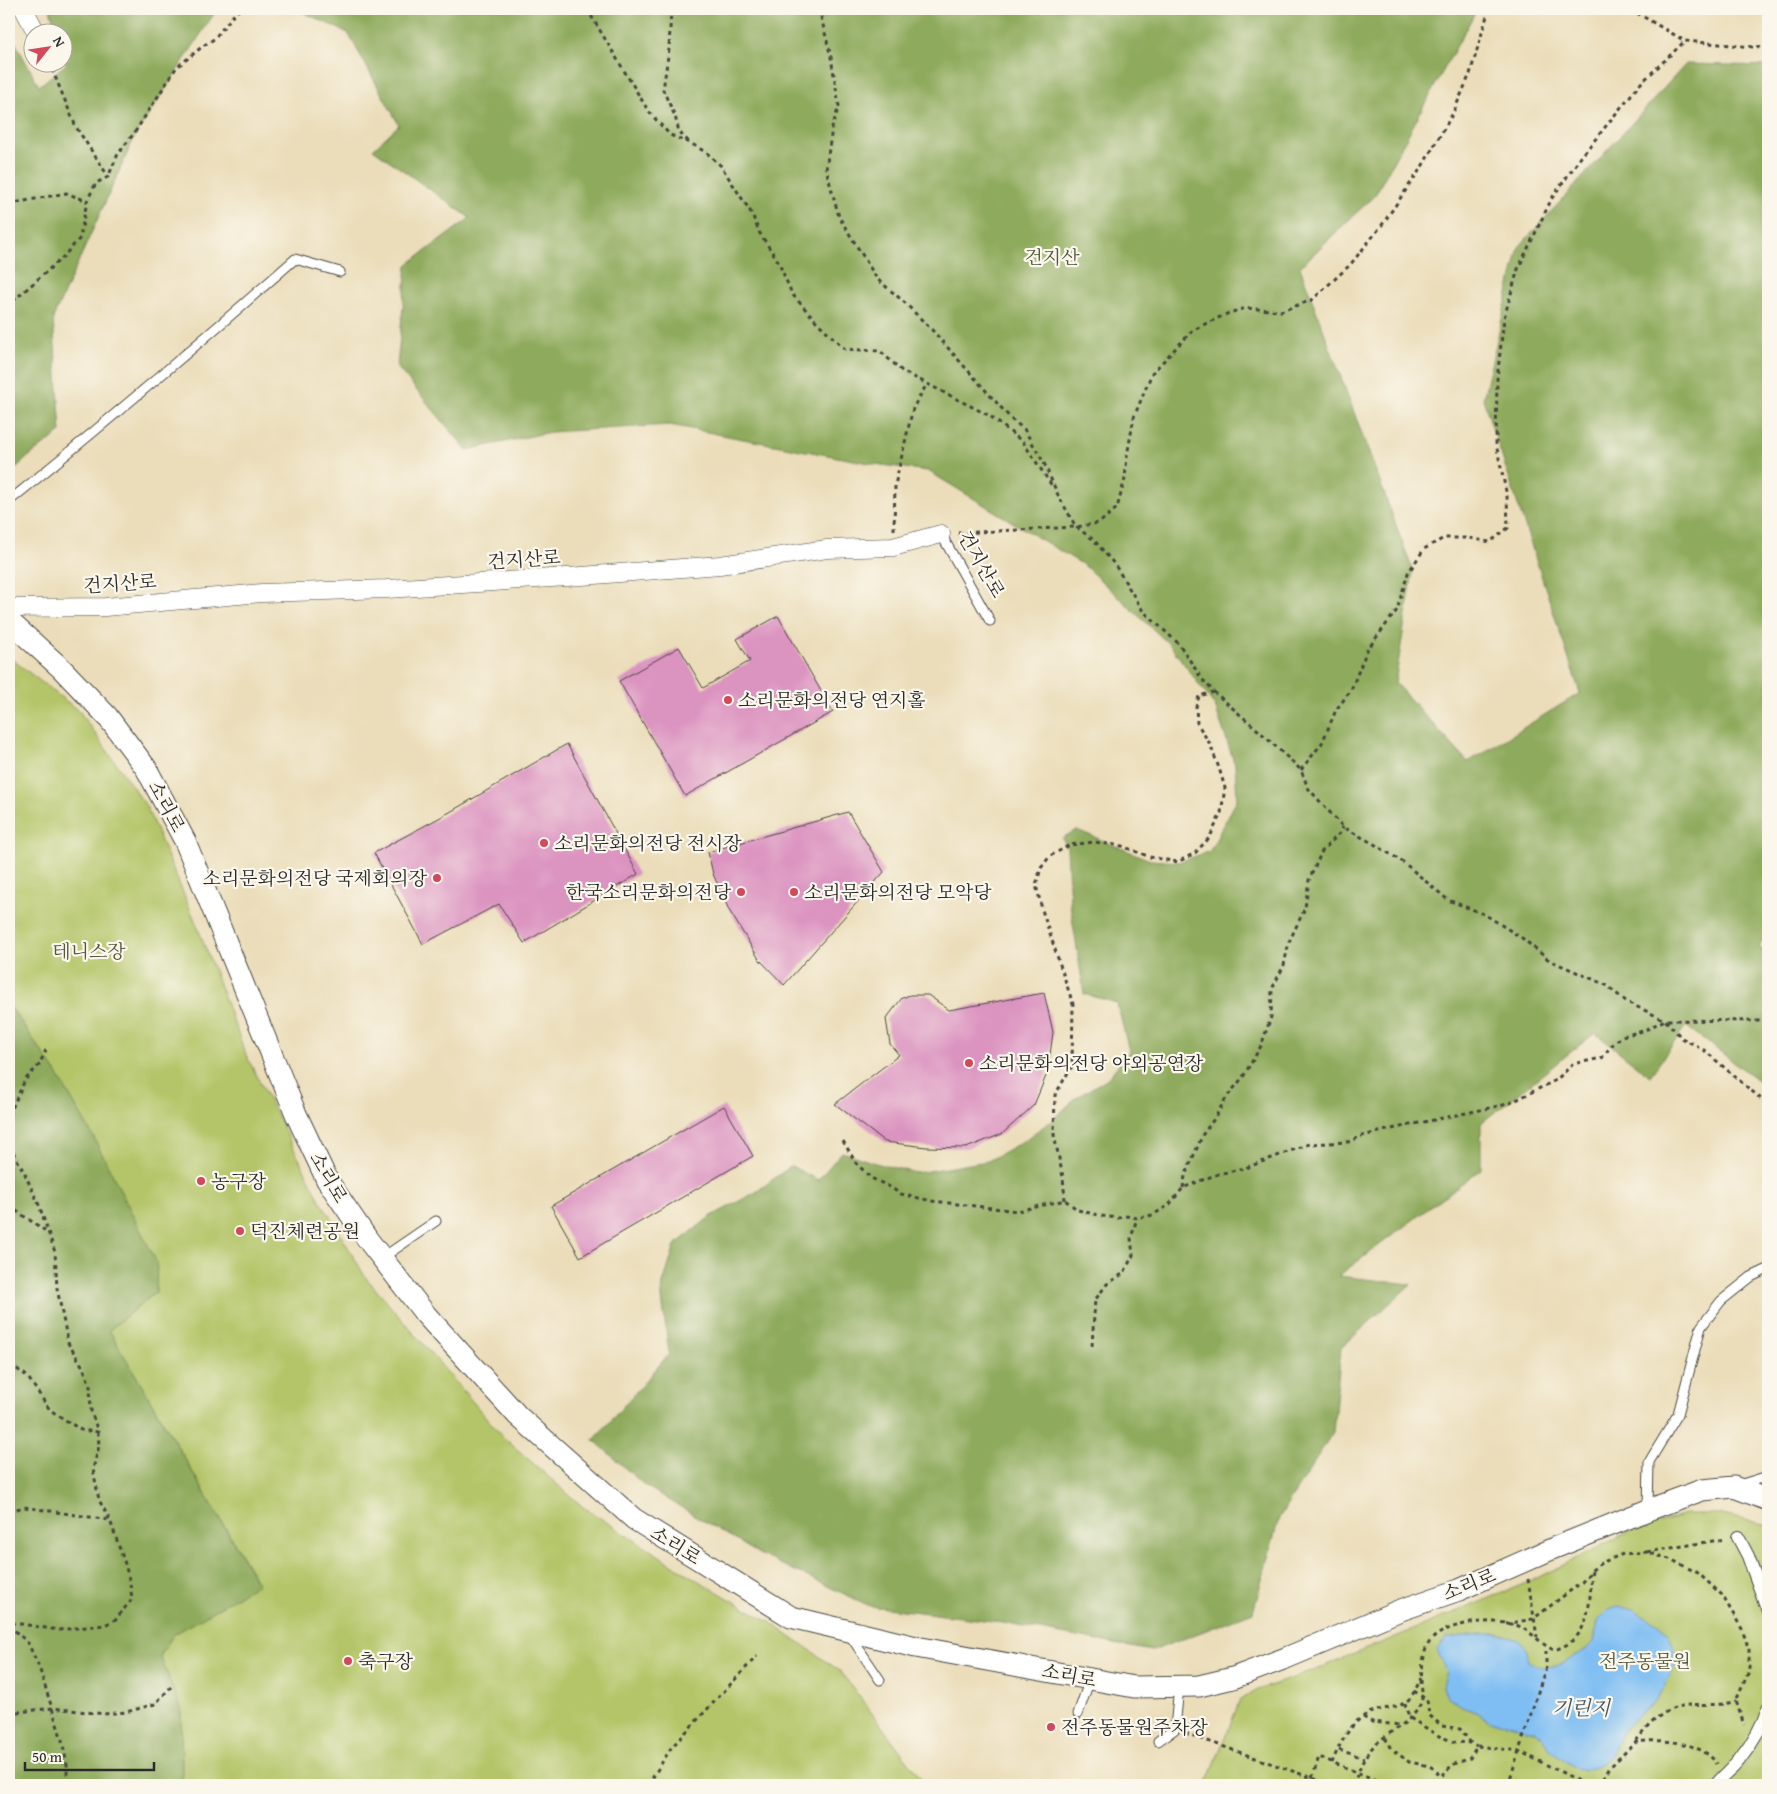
<svg xmlns="http://www.w3.org/2000/svg" width="1777" height="1794" viewBox="0 0 1777 1794" font-family="'Gentium Book Plus','Noto Serif KR',serif">
	<style>
		.green { fill: #b3c568; stroke: #6f784a }
		.forest { fill: #8eaa5c; stroke: #5c6a44 }
		.water { fill: #7fbef3; stroke: #55748f }
		.building { fill: #db93c0 }
		.lines { fill: none; stroke-linecap: round; stroke-linejoin: round }
		.service-casing { stroke: #484640; stroke-width: 11 }
		.pedestrian-casing { stroke: #484640; stroke-width: 14 }
		.minor-casing { stroke: #484640; stroke-width: 19 }
		.tertiary-casing { stroke: #484640; stroke-width: 23 }
		.path { stroke: #484640; stroke-width: 3; stroke-dasharray: 4 4; stroke-linecap: butt }
		.service { stroke: #fff; stroke-width: 9 }
		.pedestrian { stroke: #fff; stroke-width: 12 }
		.minor { stroke: #fff; stroke-width: 18 }
		.tertiary { stroke: #fff; stroke-width: 21 }
		.poi-dot { fill: #d1495b; stroke: #fbf7ec; stroke-width: 2 }
		.labels { text-anchor: middle; stroke-width: 4.5; stroke-linejoin: round; paint-order: stroke }
		.park-label { font-size: 19px; fill: #54593d; stroke: #fbf7ec }
		.street-label { font-size: 19px; fill: #2b2b2b; stroke: #fbf7ec }
		.poi-label { font-size: 19px; fill: #2b2b2b; stroke: #fbf7ec; text-anchor: start }
		.water-label { font-size: 20px; font-style: italic; fill: #445767; stroke: #fbf7ec }
	</style>
	<rect width="100%" height="100%" fill="#fbf7ec"/>
	<filter id="ink" filterUnits="userSpaceOnUse"><feTurbulence type="fractalNoise" baseFrequency=".02" numOctaves="2"/><feDisplacementMap in="SourceGraphic" scale="10" xChannelSelector="R" yChannelSelector="G"/><feConvolveMatrix kernelMatrix="1 2 1 2 8 2 1 2 1" color-interpolation-filters="sRGB"/></filter>
	<filter id="wash" filterUnits="userSpaceOnUse"><feTurbulence type="fractalNoise" baseFrequency=".0096" numOctaves="4" result="noise"/><feDisplacementMap in="SourceGraphic" scale="20" xChannelSelector="R" yChannelSelector="G"/><feGaussianBlur stdDeviation="1.12" result="paint"/><feColorMatrix in="noise" values="0 0 0 0 0 0 0 0 0 0 0 0 0 0 0 0 0 1.4 0 .05"/><feComposite in="paint" operator="in"/></filter>
	<g filter="url(#wash)">
		<rect width="100%" height="100%" fill="#ebddb9"/>
		<g class="green">
			<path d="M9 657 80 712 146 806 196 923 246 1055 319 1198 366 1278 503 1437 583 1507 697 1580 770 1622 840 1671 926 1785H182L181 1708 160 1657 173 1635 258 1583 109 1330 156 1292 56 1072 9 1005Z"/>
			<path d="M1686 1514H1718L1768 1525V1785H1200L1208 1780 1240 1700 1258 1690 1313 1671 1531 1581 1638 1527Z"/>
		</g>
		<g class="forest">
			<path d="M50 9H217L135 136 53 318 61 432 28 457 9 474V31L39 86 66 64 63 51 62 32H57Z"/>
			<path d="M296 9H1477L1375 195 1300 267 1413 571 1395 683 1468 762 1580 693 1483 399 1519 247 1686 64 1768 66V927L1759 948 1768 952V1088L1686 1026 1650 1076 1595 1033 1481 1123V1169L1338 1276 1411 1284 1341 1348 1333 1432 1279 1518 1253 1612 1152 1651 992 1621 870 1606 759 1554 644 1485 594 1440 669 1354 661 1290 675 1245 710 1217 756 1192 791 1166 818 1180 842 1152 875 1163 916 1173 988 1161 1020 1143 1050 1122 1077 1097 1108 1078 1129 1051 1117 1003 1084 994 1070 904 1067 847 1062 838 1077 830 1150 860 1179 862 1210 851 1237 799 1235 765 1215 706 1170 645 1085 566 928 471 874 464 670 425 550 432 467 450 397 367 407 265 470 218 373 149 399 125 348 33Z"/>
			<path d="M9 1005 56 1072 93 1136 157 1263 156 1292 109 1330 258 1584 173 1635 160 1656 181 1708 182 1785H9Z"/>
		</g>
		<path class="water" d="M1617 1607 1633 1609 1658 1624 1668 1633 1675 1651V1666L1664 1689 1655 1701 1633 1720 1621 1733 1611 1757 1596 1766 1584 1771 1574 1768 1549 1748 1544 1738 1536 1731H1528L1514 1724 1490 1721 1478 1713 1465 1708 1447 1696 1442 1685 1446 1672 1437 1649 1447 1638C1469 1636 1514 1625 1526 1649 1528 1652 1528 1657 1529 1661L1540 1667 1562 1664 1587 1649 1594 1642 1598 1620 1607 1611Z"/>
		<g id="blocks">
			<g class="building">
				<path d="M778 616 833 712 685 796 619 681 679 647 703 688 750 661 737 639Z"/>
				<path d="M567 744 638 874 524 943 499 904 423 944 374 853 450 812Z"/>
				<path d="M848 812 884 872 784 985 759 959 729 910 713 874 708 852Z"/>
				<path d="M1044 993 1053 1032 1048 1071 1034 1105 1002 1134 966 1148 926 1147 885 1142 835 1104 899 1055 890 1044 886 1019 902 998 910 995H928L949 1010Z"/>
				<path d="M724 1106 753 1156 580 1257 551 1206Z"/>
			</g>
		</g>
	</g>
	<g filter="url(#ink)">
		<use href="#blocks" fill-opacity="0" stroke="#484640" stroke-width="1"/>
		<g class="lines">
			<g class="service-casing">
				<g id="service">
					<path d="M9 501C106 423 201 342 295 259L340 272"/>
					<path d="M941 534 990 621"/>
					<path d="M382 1258 436 1221"/>
					<path d="M1739 1485 1768 1476"/>
					<path d="M1648 1509 1649 1462 1678 1414 1701 1327 1721 1301 1751 1277 1768 1269"/>
					<path d="M849 1634 880 1680"/>
					<path d="M1078 1714 1090 1679"/>
					<path d="M1158 1741 1175 1729 1179 1686"/>
				</g>
			</g>
			<g class="pedestrian-casing">
				<g id="pedestrian">
					<path d="M1738 1537 1748 1556 1768 1611"/>
					<path d="M1716 1785C1723 1775 1733 1769 1740 1759 1751 1745 1763 1725 1768 1708"/>
				</g>
			</g>
			<g class="minor-casing">
				<g id="minor">
					<path d="M24 9 36 32"/>
					<path d="M9 608 105 607 262 593 387 589 582 576 720 565 827 549 893 547 941 534"/>
				</g>
			</g>
			<g class="tertiary-casing">
				<path id="tertiary" d="M9 621 62 669 107 716 146 768 185 841 296 1114 327 1180 368 1240 426 1315 518 1416 634 1519 791 1617 916 1647 1134 1687 1199 1686 1233 1678 1286 1658 1398 1611 1459 1590 1554 1548 1648 1510 1702 1490 1734 1487 1768 1500"/>
			</g>
			<g class="path">
				<path d="M587 9 649 112 670 135 692 144 707 153 721 166 752 214 759 232 778 261 792 294 817 322 845 349 880 351 902 371 990 416 1023 442 1052 486"/>
				<path d="M671 9 669 49 663 90 675 116 679 132 689 142"/>
				<path d="M819 9 831 57 839 106 832 128 826 169 839 217 877 279 903 301 932 330 1012 420 1024 429 1044 463 1058 495 1076 527 1094 540 1115 565 1143 611 1179 644 1202 679 1214 692 1258 730 1301 770 1308 788 1343 827 1374 844 1403 862 1448 900 1484 914 1522 938 1549 960 1606 985 1627 1002 1665 1020 1682 1038 1704 1050 1768 1105"/>
				<path d="M1630 9 1685 41 1754 47 1768 46"/>
				<path d="M49 62 76 127 108 176"/>
				<path d="M9 204 66 193 87 201"/>
				<path d="M9 308 12 302 63 257 80 238 87 201 96 183 108 177 118 154 135 132 176 68 203 46 214 39 236 12 241 9"/>
				<path d="M894 530 895 485 913 408 927 384"/>
				<path d="M958 533 1076 527 1099 523 1117 508 1125 479 1127 456 1134 417 1152 373 1192 331 1203 325 1229 313 1246 308 1281 311 1312 300 1350 265 1382 225 1423 165 1453 113 1470 74 1489 9"/>
				<path d="M1301 770 1322 743 1336 710 1351 690 1367 650 1397 610 1408 573 1424 549 1444 538H1469L1490 542 1508 528 1507 496 1496 444 1497 379 1504 318 1518 269 1552 198 1581 157 1639 85 1685 41"/>
				<path d="M9 1115 25 1080 39 1065 46 1050"/>
				<path d="M843 1141 856 1163 871 1178 888 1186 901 1194 932 1201 1018 1211 1065 1200 1078 1210 1102 1216 1118 1218 1128 1216 1137 1218 1153 1215 1169 1205 1183 1188 1215 1175 1248 1167 1309 1144 1348 1142 1362 1136 1396 1128 1508 1104 1556 1080 1573 1064 1602 1058 1611 1046 1622 1036 1643 1031 1665 1020 1758 1021 1768 1023"/>
				<path d="M9 1145 25 1174 39 1205 55 1252 57 1288 68 1343 83 1367 90 1385 91 1411 98 1432 99 1446 93 1469 99 1500 110 1520 125 1564 130 1583 132 1599 116 1619 105 1625 58 1630 9 1622"/>
				<path d="M1183 1188 1185 1176 1203 1134 1216 1116 1226 1098 1243 1077 1261 1046 1271 1017 1272 989 1284 965 1289 942 1305 908 1309 880 1322 851 1340 833 1343 827"/>
				<path d="M1065 1200 1063 1177 1054 1135 1055 1095 1072 1066 1073 1004 1043 913 1036 885 1041 868 1050 856 1070 845 1094 842 1122 846 1150 857 1178 862 1195 853 1210 837 1221 813 1225 788 1219 768 1210 744 1197 723 1196 707 1199 696 1214 692"/>
				<path d="M9 1206 47 1232"/>
				<path d="M1092 1346 1095 1300 1107 1284 1124 1273 1133 1255 1131 1238 1137 1218"/>
				<path d="M9 1367 17 1369 27 1376 50 1410 81 1430 98 1432"/>
				<path d="M9 1511 24 1507 109 1520"/>
				<path d="M1647 1552 1725 1539"/>
				<path d="M1528 1579 1537 1637"/>
				<path d="M1506 1624 1533 1619 1582 1582 1592 1570 1601 1563 1623 1554 1647 1552 1672 1560 1698 1573 1722 1595 1742 1629 1749 1650V1671L1736 1701 1744 1725"/>
				<path d="M9 1625 28 1643 39 1667 62 1740 67 1765V1785"/>
				<path d="M1414 1691 1427 1700 1429 1715 1442 1726 1460 1729 1471 1743 1477 1746"/>
				<path d="M1405 1703 1407 1711 1410 1718 1439 1736 1454 1742 1470 1743"/>
				<path d="M9 1713 53 1708 104 1714 126 1712 155 1704 171 1687"/>
				<path d="M1363 1717 1372 1722 1400 1725"/>
				<path d="M1185 1733 1332 1785"/>
				<path d="M1385 1738 1393 1750 1409 1762 1430 1766 1442 1776 1452 1765 1470 1758 1477 1746 1519 1751 1573 1778 1583 1785"/>
				<path d="M1636 1741C1650 1723 1664 1707 1689 1705 1708 1703 1716 1707 1736 1701"/>
				<path d="M1339 1750 1364 1758"/>
				<path d="M1332 1763C1338 1747 1350 1724 1364 1716 1377 1707 1394 1710 1404 1703 1413 1698 1417 1686 1421 1678"/>
				<path d="M1312 1778 1319 1757 1388 1785"/>
				<path d="M648 1785 671 1748 757 1656"/>
				<path d="M1353 1785C1359 1772 1362 1758 1372 1748 1386 1732 1410 1725 1420 1705 1424 1698 1421 1687 1421 1679 1422 1670 1423 1660 1425 1652 1432 1621 1492 1618 1516 1625 1531 1630 1541 1645 1554 1650 1592 1639 1589 1603 1592 1570"/>
				<path d="M1508 1785 1546 1667V1647"/>
				<path d="M1598 1785 1603 1780 1610 1767 1636 1742C1660 1738 1703 1742 1717 1764"/>
			</g>
			<use href="#service" class="service"/>
			<use href="#pedestrian" class="pedestrian"/>
			<use href="#minor" class="minor"/>
			<use href="#tertiary" class="tertiary"/>
		</g>
	</g>
	<g class="poi-dot">
		<circle cx="728" cy="700" r="5"/>
		<circle cx="544" cy="843" r="5"/>
		<circle cx="437" cy="878" r="5"/>
		<circle cx="741" cy="892" r="5"/>
		<circle cx="794" cy="892" r="5"/>
		<circle cx="969" cy="1063" r="5"/>
		<circle cx="201" cy="1181" r="5"/>
		<circle cx="240" cy="1231" r="5"/>
		<circle cx="348" cy="1661" r="5"/>
		<circle cx="1051" cy="1727" r="5"/>
	</g>
	<g class="labels">
		<g class="park-label">
			<text x="1052" y="264">건지산</text>
			<text x="89" y="958">테니스장</text>
			<text x="1645" y="1668">전주동물원</text>
		</g>
		<g class="street-label">
			<text transform="translate(524 559) rotate(-4)" y="7">건지산로</text>
			<text transform="translate(982 564) rotate(60)" y="7">건지산로</text>
			<text transform="translate(120 583) rotate(-4)" y="7">건지산로</text>
			<text transform="translate(167 806) rotate(62)" y="7">소리로</text>
			<text transform="translate(329 1177) rotate(60)" y="7">소리로</text>
			<text transform="translate(676 1545) rotate(32)" y="7">소리로</text>
			<text transform="translate(1469 1584) rotate(-22)" y="7">소리로</text>
			<text transform="translate(1069 1675) rotate(11)" y="7">소리로</text>
		</g>
		<g class="poi-label">
			<text x="738" y="707">소리문화의전당 연지홀</text>
			<text x="554" y="850">소리문화의전당 전시장</text>
			<text x="427" y="885" text-anchor="end">소리문화의전당 국제회의장</text>
			<text x="731" y="899" text-anchor="end">한국소리문화의전당</text>
			<text x="804" y="899">소리문화의전당 모악당</text>
			<text x="979" y="1070">소리문화의전당 야외공연장</text>
			<text x="211" y="1188">농구장</text>
			<text x="250" y="1238">덕진체련공원</text>
			<text x="358" y="1668">축구장</text>
			<text x="1061" y="1734">전주동물원주차장</text>
		</g>
		<g class="water-label">
			<text x="1581" y="1715">기린지</text>
		</g>
	</g>
	<rect width="1777" height="1794" fill="none" stroke="#fbf7ec" stroke-width="30"/>
	<g transform="translate(48 48) rotate(60)"><circle r="24" fill="#fbf7ec" stroke="#a8a59f"/>
	<path d="M0-4L9 19L0 12L-9 19Z" fill="#d1495b"/>
	<text y="-8" font-size="14" font-weight="bold" text-anchor="middle" fill="#2b2b2b">N</text>
	</g>
	<path d="M25 1762v8h129v-8" fill="none" stroke="#2b2b2b" stroke-width="2.5"/>
	<text x="32" y="1762" font-size="15" fill="#2b2b2b" stroke="#fbf7ec" stroke-width="4" paint-order="stroke">50 m</text>
</svg>
